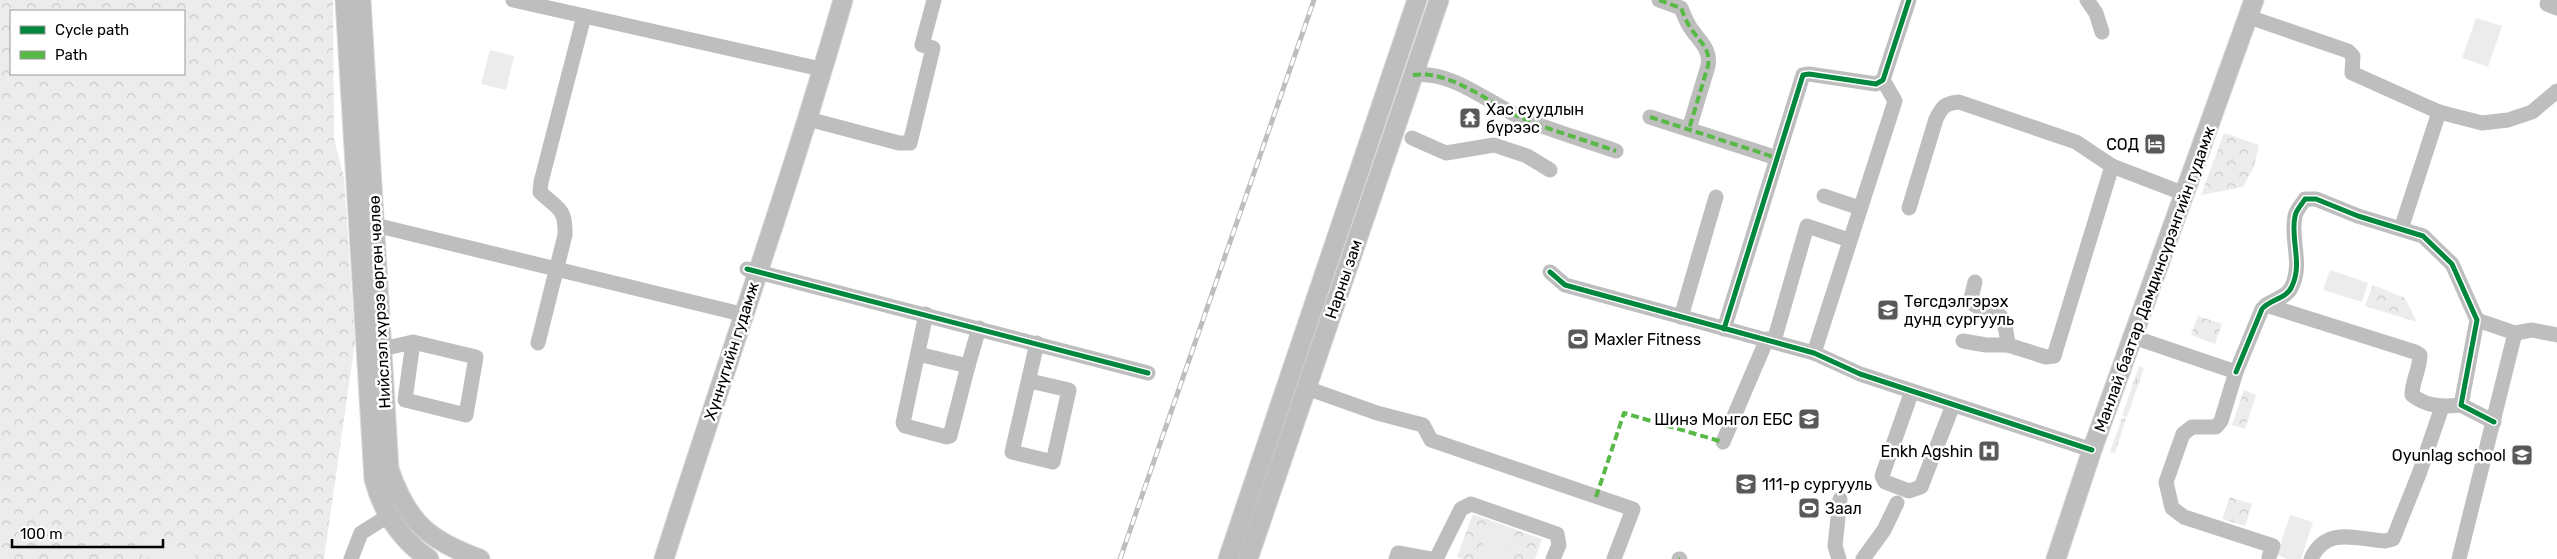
<svg xmlns="http://www.w3.org/2000/svg" width="2557" height="559" viewBox="0 0 2557 559" font-family="Rubik,sans-serif">
	<style>
		.grass { fill: url(#grass-tufts) }
		.park { fill: url(#park-crowns); fill-rule: evenodd }
		.pitch { fill: #ececec }
		.lines { fill: none; stroke-linecap: round; stroke-linejoin: round }
		.major-casing { stroke: #dbdbdb; stroke-width: 21 }
		.minor { stroke: #bebebe; stroke-width: 15 }
		.major { stroke: #bebebe; stroke-width: 19 }
		.rail-casing { stroke: #bebebe; stroke-width: 5 }
		.rail { stroke: #fff; stroke-width: 3; stroke-dasharray: 9; stroke-linecap: butt }
		.quiet { stroke: #58b947; stroke-width: 4; stroke-dasharray: 8 4; stroke-linecap: butt }
		.cycleway-casing { stroke: #fff; stroke-width: 8 }
		.cycleway { stroke: #00873e; stroke-width: 5 }
		.labels { text-anchor: middle; stroke-width: 5; stroke-linejoin: round; paint-order: stroke }
		.poi-label { font-size: 16px; fill: #000; stroke: #fff; text-anchor: start }
		.street-label { font-size: 16px; fill: #000; stroke: #fff }
	</style>
	<defs>
		<pattern id="grass-tufts" width="24" height="20" patternUnits="userSpaceOnUse" patternTransform="scale(1.25)"><rect width="24" height="20" fill="#ececec"/><path d="M3 7l-1-3M5 7V3M7 7l1-3M15 17l-1-3M17 17v-4M19 17l1-3" fill="none" stroke="#c9c9c9"/></pattern>
		<pattern id="park-crowns" width="20" height="18" patternUnits="userSpaceOnUse" patternTransform="scale(1.25)"><rect width="20" height="18" fill="#ececec"/><path d="M2 6a3 3 0 1 1 6 0M12 15a3 3 0 1 1 6 0" fill="none" stroke="#c9c9c9"/></pattern>
	</defs>
	<rect width="100%" height="100%" fill="#fff"/>
	<g class="grass">
		<path d="M2139 366 2144 368 2127 417 2122 416Z"/>
		<path d="M2122 418 2126 419 2115 453 2110 452Z"/>
	</g>
	<g class="park">
		<path d="M0 0H333L334 139 344 177 355 342 324 559H0ZM11 11H184V74H11Z"/>
		<path d="M2224 133 2259 145 2254 167 2243 187 2201 195Z"/>
		<path d="M2373 285 2405 298 2417 322 2365 306Z"/>
		<path d="M2198 316 2222 324 2215 344 2191 335Z"/>
		<path d="M2244 390 2256 395 2245 429 2232 425Z"/>
		<path d="M2230 497 2252 504 2245 526 2222 519Z"/>
		<path d="M1473 514 1542 539 1535 559H1463L1457 557Z"/>
	</g>
	<g class="pitch">
		<path d="M2476 18 2502 26 2488 67 2462 58Z"/>
		<path d="M490 50 514 56 506 90 481 84Z"/>
		<path d="M2330 270 2368 283 2362 302 2323 290Z"/>
		<path d="M2290 515 2313 522 2301 559H2288L2277 555Z"/>
		<path d="M1490 522 1516 531 1506 559H1477Z"/>
		<path d="M148 532 196 555 194 559H149L137 553Z"/>
	</g>
	<g class="lines">
		<g class="major-casing">
			<g id="major">
				<path d="M345 0 374 479C383 513 400 539 429 559"/>
				<path d="M361 0 389 469C407 522 428 540 480 559"/>
				<path d="M664 559C723 373 789 188 843 0"/>
				<path d="M1228 559 1417 0"/>
				<path d="M1248 559 1439 0"/>
				<path d="M2056 559 2092 450 2254 0"/>
			</g>
		</g>
		<g class="minor">
			<path d="M513 0 812 67"/>
			<path d="M1659 0 1681 8C1684 15 1687 24 1692 30 1700 42 1711 49 1708 66L1689 129"/>
			<path d="M2087 0 2096 13 2102 32"/>
			<path d="M2548 0 2547 4 2557 8"/>
			<path d="M2249 17 2348 51 2353 56 2352 73 2439 112 2482 123 2508 120 2532 112 2557 91"/>
			<path d="M1413 75C1452 70 1488 103 1522 118 1552 131 1585 140 1616 151"/>
			<path d="M1650 117 1777 158"/>
			<path d="M808 119 899 143H910L933 48 922 45 934 0"/>
			<path d="M1412 138 1446 153 1494 145 1527 156 1550 170"/>
			<path d="M1824 196 1860 208"/>
			<path d="M1909 208 1936 119C1942 107 1945 103 1959 102L2076 142 2112 166 2185 194"/>
			<path d="M375 225 733 312"/>
			<path d="M2401 229 2439 112"/>
			<path d="M747 269 1148 373"/>
			<path d="M1550 272 1565 285 1814 353 1860 374 2092 450"/>
			<path d="M1975 282 1970 302C1998 321 2003 301 2008 345"/>
			<path d="M2266 305 2415 352 2420 355C2420 369 2412 381 2412 395 2427 407 2443 407 2461 405"/>
			<path d="M1681 317 1716 197"/>
			<path d="M2477 320 2515 333"/>
			<path d="M1724 329 1803 75 1809 74 1876 84 1883 80 1909 0"/>
			<path d="M2133 337 2236 372 2221 421 2216 427H2192L2183 434 2166 482 2172 508 2184 517 2273 546 2269 557"/>
			<path d="M1774 341 1807 226 1849 240"/>
			<path d="M1963 341 1986 345H2008L2046 357 2054 356 2112 166"/>
			<path d="M538 343 565 235C566 207 557 209 540 192L541 182 584 16"/>
			<path d="M382 349 413 342 476 357 466 415 405 400 413 342"/>
			<path d="M1814 353 1895 101 1883 80"/>
			<path d="M918 354 968 366 950 436 947 437 905 426 903 423 926 314"/>
			<path d="M968 366 979 328"/>
			<path d="M2236 372 2262 309C2270 299 2287 299 2292 286 2303 263 2290 240 2295 216 2296 210 2302 204 2305 199H2316L2358 216 2423 236 2452 264 2477 320 2461 405 2494 422"/>
			<path d="M1030 381 1069 390 1053 462 1012 452 1037 343"/>
			<path d="M1315 391 1377 413 1423 425 1431 440 1633 509 1614 559"/>
			<path d="M1912 391 1882 476 1885 482 1909 491 1921 487 1953 405"/>
			<path d="M1723 442 1767 339"/>
			<path d="M351 559 361 533 388 516"/>
			<path d="M1396 559 1398 553 1431 559"/>
			<path d="M1436 559 1461 509 1471 504 1557 534 1559 545 1553 559"/>
			<path d="M1679 559H1680"/>
			<path d="M1839 559 1835 546 1840 499"/>
			<path d="M1863 559 1884 530 1897 503"/>
			<path d="M2311 559C2326 526 2355 539 2385 541L2393 539 2419 474 2442 407"/>
			<path d="M2459 559 2515 333 2532 330 2557 335"/>
		</g>
		<use href="#major" class="major"/>
		<g class="rail-casing">
			<path id="rail" d="M1120 559 1314 0"/>
		</g>
		<use href="#rail" class="rail"/>
		<g class="quiet">
			<path d="M1659 0 1681 8C1684 15 1687 24 1692 30 1700 42 1711 49 1708 66L1689 129"/>
			<path d="M1413 75C1452 70 1488 103 1522 118 1552 131 1585 140 1616 151"/>
			<path d="M1650 117 1777 158"/>
			<path d="M1596 497 1624 413 1723 442"/>
			<path d="M1679 559H1680"/>
		</g>
		<g class="cycleway-casing">
			<g id="cycleway">
				<path d="M747 269 1148 373"/>
				<path d="M1550 272 1565 285 1814 353 1860 374 2092 450"/>
				<path d="M1724 329 1803 75 1809 74 1876 84 1883 80 1909 0"/>
				<path d="M2236 372 2262 309C2270 299 2287 299 2292 286 2303 263 2290 240 2295 216 2296 210 2302 204 2305 199H2316L2358 216 2423 236 2452 264 2477 320 2461 405 2494 422"/>
			</g>
		</g>
		<use href="#cycleway" class="cycleway"/>
	</g>
	<defs>
		<g id="temple-square" transform="scale(1.125)"><rect x="-9" y="-9" width="18" height="18" rx="4" fill="#595959" stroke="#fff"/><path d="M0-6L5-2H3V0L6.5 2.5H4V6H1.5V3h-3V6H-4V2.5H-6.5L-3 0V-2H-5Z" fill="#fff"/></g>
		<g id="hotel-square" transform="scale(1.125)"><rect x="-9" y="-9" width="18" height="18" rx="4" fill="#595959" stroke="#fff"/><path d="M-6-4.5h1.5V1H6V5H4.5V3h-9V5H-6ZM-4 0a1.8 1.8 0 1 1 3.6 0ZM.5 0V-2.5h3Q6-2.5 6 0Z" fill="#fff"/></g>
		<g id="school-square" transform="scale(1.125)"><rect x="-9" y="-9" width="18" height="18" rx="4" fill="#595959" stroke="#fff"/><path d="M0-5L7-2L0 1L-7-2ZM-4 1L0 2.5L4 1V4Q0 6-4 4Z" fill="#fff"/></g>
		<g id="stadium-square" transform="scale(1.125)"><rect x="-9" y="-9" width="18" height="18" rx="4" fill="#595959" stroke="#fff"/><path d="M0-5a6.5 5 0 1 0 0 10a6.5 5 0 1 0 0-10ZM-3.5-1.8h7v3.6h-7Z" fill="#fff"/></g>
		<g id="hospital-square" transform="scale(1.125)"><rect x="-9" y="-9" width="18" height="18" rx="4" fill="#595959" stroke="#fff"/><path d="M-5-5h3v3.5h4V-5h3V5h-3V1.5h-4V5h-3Z" fill="#fff"/></g>
	</defs>
	<g fill-rule="evenodd">
		<use href="#temple-square" x="1470" y="118"/>
		<use href="#hotel-square" x="2155" y="144"/>
		<use href="#school-square" x="1888" y="310"/>
		<use href="#stadium-square" x="1578" y="339"/>
		<use href="#school-square" x="1809" y="419"/>
		<use href="#hospital-square" x="1989" y="451"/>
		<use href="#school-square" x="2522" y="455"/>
		<use href="#school-square" x="1746" y="484"/>
		<use href="#stadium-square" x="1809" y="508"/>
	</g>
	<g class="labels">
		<g class="poi-label">
			<text x="1486" y="115">Хас суудлын<tspan x="1486" dy="18">бүрээс</tspan></text>
			<text x="2139" y="150" text-anchor="end">СОД</text>
			<text x="1904" y="307">Төгсдэлгэрэх<tspan x="1904" dy="18">дунд сургууль</tspan></text>
			<text x="1594" y="345">Maxler Fitness</text>
			<text x="1793" y="425" text-anchor="end">Шинэ Монгол ЕБС</text>
			<text x="1973" y="457" text-anchor="end">Enkh Agshin</text>
			<text x="2506" y="461" text-anchor="end">Oyunlag school</text>
			<text x="1762" y="490">111-р сургууль</text>
			<text x="1825" y="514">Заал</text>
		</g>
		<g class="street-label">
			<text transform="translate(1343 279) rotate(-71)" y="6">Нарны зам</text>
			<text transform="translate(2154 279) rotate(-70)" y="6">Манлай баатар Дамдинсүрэнгийн гудамж</text>
			<text transform="translate(379 302) rotate(-93)" y="6">Нийслэл хүрээ өргөн чөлөө</text>
			<text transform="translate(731 351) rotate(-72)" y="6">Хүннүгийн гудамж</text>
		</g>
	</g>
	<rect x="10" y="10" width="175" height="65" fill="#ffffff" stroke="#999999"/>
	<rect x="20" y="26" width="25" height="8" fill="#00873e" stroke="#999999"/>
	<text x="55" y="35" font-size="15" fill="#000000">Cycle path</text>
	<rect x="20" y="51" width="25" height="8" fill="#58b947" stroke="#999999"/>
	<text x="55" y="60" font-size="15" fill="#000000">Path</text>
	<path d="M12 539v8h151v-8" fill="none" stroke="#000000" stroke-width="2.5"/>
	<text x="20" y="539" font-size="15" fill="#000000" stroke="#ffffff" stroke-width="4" paint-order="stroke">100 m</text>
</svg>
